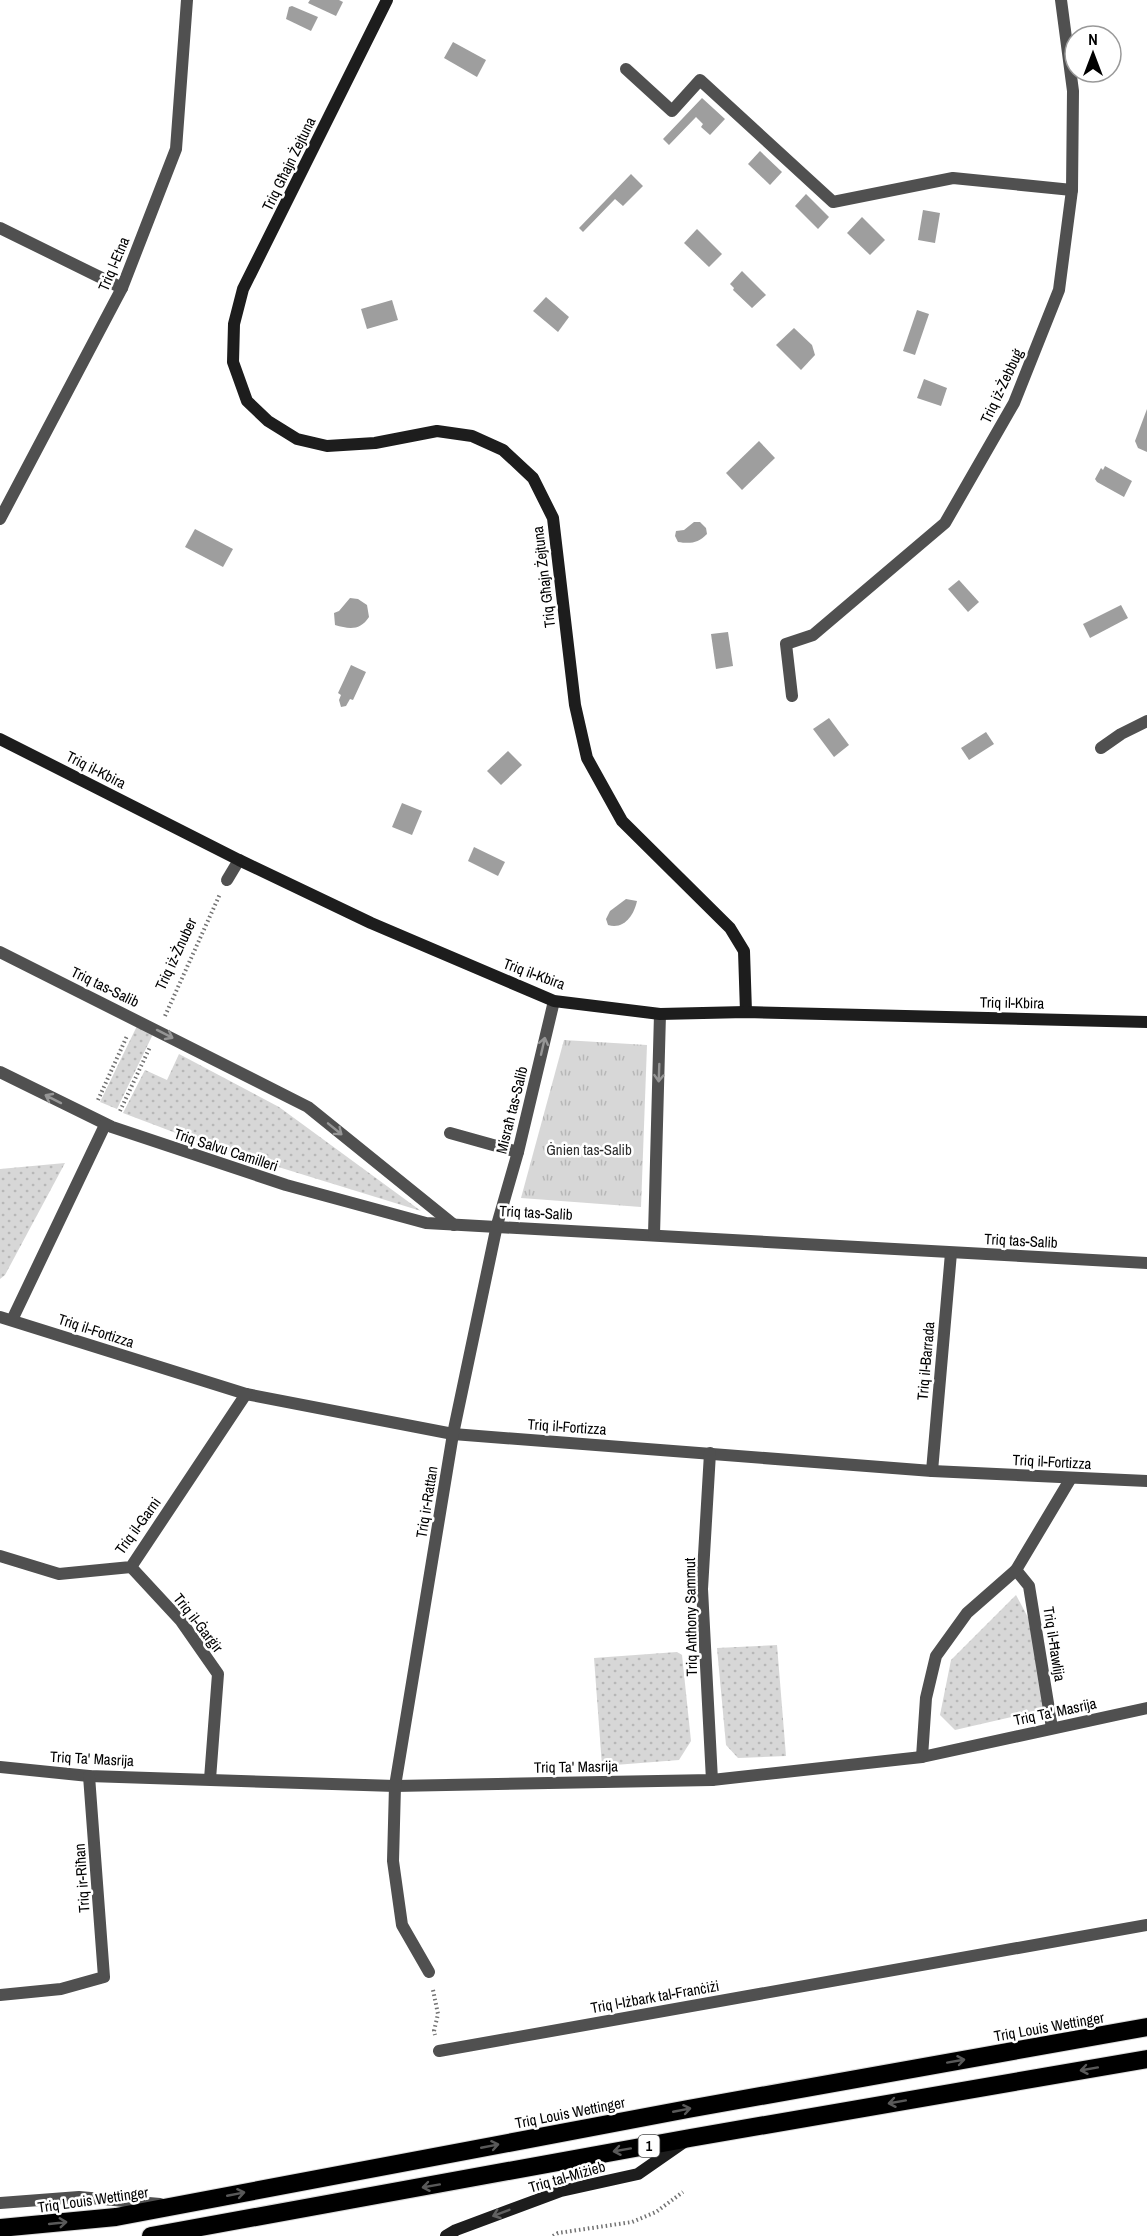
<svg xmlns="http://www.w3.org/2000/svg" width="1147" height="2236" viewBox="0 0 1147 2236" font-family="'Archivo Narrow',sans-serif">
	<style>
		.grass { fill: url(#grass-dots) }
		.park { fill: url(#park-tufts) }
		.water { fill: #9e9e9e }
		.lines { fill: none; stroke-linecap: round; stroke-linejoin: round }
		.highway-casing { stroke: #dbdbdb; stroke-width: 20 }
		.path { stroke: #727272; stroke-width: 4; stroke-dasharray: 1.5 3; stroke-linecap: butt }
		.lane { stroke: #505050; stroke-width: 12 }
		.street { stroke: #505050; stroke-width: 12 }
		.secondary { stroke: #1d1d1d; stroke-width: 12 }
		.highway { stroke: #000; stroke-width: 18 }
		.oneway { stroke: #969696 }
		.oneway2 { stroke: #595959 }
		.oneway3 { stroke: #616161 }
		.labels { text-anchor: middle; stroke-width: 5; stroke-linejoin: round; paint-order: stroke }
		.shield { fill: #fff; stroke: #4c4c4c; stroke-width: 1.5 }
		.shield-label { font-size: 14px; font-weight: bold; fill: #000 }
		.street-label { font-size: 15px; fill: #000; stroke: #fff }
		.park-label { font-size: 15px; fill: #2e2e2e; stroke: #fff }
	</style>
	<defs>
		<pattern id="grass-dots" width="8" height="8" patternUnits="userSpaceOnUse" patternTransform="scale(1.5)"><rect width="8" height="8" fill="#d7d7d7"/><path d="M2 2h.1M6 6h.1" fill="none" stroke="#b7b7b7" stroke-width="1.8" stroke-linecap="round"/></pattern>
		<pattern id="park-tufts" width="24" height="20" patternUnits="userSpaceOnUse" patternTransform="scale(1.5)"><rect width="24" height="20" fill="#d7d7d7"/><path d="M3 7l-1-3M5 7V3M7 7l1-3M15 17l-1-3M17 17v-4M19 17l1-3" fill="none" stroke="#b7b7b7"/></pattern>
	</defs>
	<rect width="100%" height="100%" fill="#fff"/>
	<g class="grass">
		<path d="M137 1026 153 1034 117 1109 100 1102Z"/>
		<path d="M179 1054 279 1107 421 1211 213 1147 123 1113 145 1070 167 1080Z"/>
		<path d="M65 1163 5 1275 0 1279V1169Z"/>
		<path d="M1016 1595 1031 1623 1046 1709 955 1730 940 1715 951 1660Z"/>
		<path d="M777 1645 786 1756 738 1758 726 1745 717 1648Z"/>
		<path d="M677 1652 682 1655 691 1741 679 1760 602 1766 594 1658Z"/>
	</g>
	<path class="park" d="M564 1040 647 1045 641 1207 521 1198Z"/>
	<g class="water">
		<path d="M310 0H339L343 2 336 16 308 3Z"/>
		<path d="M292 6 318 17 311 31 286 19 289 7Z"/>
		<path d="M453 42 486 60 477 77 444 58Z"/>
		<path d="M702 98 725 119 710 135 701 127 703 124 696 117 669 145 663 139Z"/>
		<path d="M760 151 782 172 770 185 748 164Z"/>
		<path d="M631 174 643 186 623 206 615 199 583 232 579 228Z"/>
		<path d="M806 194 829 217 818 229 795 206Z"/>
		<path d="M923 210 940 213 935 243 918 240Z"/>
		<path d="M862 217 885 240 870 255 847 233Z"/>
		<path d="M697 229 722 254 709 267 684 243Z"/>
		<path d="M742 271 766 295 752 308 733 290 734 288 730 284Z"/>
		<path d="M546 297 569 317 558 332 533 311Z"/>
		<path d="M392 300 398 320 367 329 361 309Z"/>
		<path d="M917 310 929 314 915 355 903 351Z"/>
		<path d="M794 328 812 345 815 355 801 370 776 345Z"/>
		<path d="M924 379 947 388 941 406 917 398Z"/>
		<path d="M1147 409V452L1138 448 1135 441Z"/>
		<path d="M759 441 775 458 742 490 726 473Z"/>
		<path d="M1105 466 1132 481 1124 497 1097 482 1095 479 1101 468 1103 470Z"/>
		<path d="M694 522H700L706 528 707 534C698 543 691 544 678 542L675 536 676 531 684 530Z"/>
		<path d="M195 529 233 549 223 567 185 547Z"/>
		<path d="M959 580 979 602 968 612 948 589Z"/>
		<path d="M350 598 358 599 367 605 369 617C360 631 349 629 335 625L334 613 339 611Z"/>
		<path d="M1121 605 1128 618 1090 638 1083 624Z"/>
		<path d="M728 632 733 666 716 669 711 634Z"/>
		<path d="M351 665 366 672 353 700 350 699 346 706 341 707 339 700 341 695 338 693Z"/>
		<path d="M829 718 849 745 834 757 813 729Z"/>
		<path d="M986 732 994 744 969 760 961 748Z"/>
		<path d="M508 751 522 765 501 785 487 771Z"/>
		<path d="M402 803 422 811 412 835 392 827Z"/>
		<path d="M474 847 505 862 498 876 468 861Z"/>
		<path d="M626 899 637 901C634 915 624 930 608 925L606 919 610 911Z"/>
	</g>
	<g class="lines">
		<g class="highway-casing">
			<g id="highway">
				<path d="M0 2228 116 2217 688 2109 1147 2027"/>
				<path d="M151 2236 690 2138 1147 2059"/>
			</g>
		</g>
		<g class="path">
			<path d="M165 1016 220 894"/>
			<path d="M98 1100 127 1036"/>
			<path d="M120 1111 150 1047"/>
			<path d="M433 1990 438 2014 434 2031 435 2035"/>
			<path d="M553 2236 558 2233 632 2222 656 2212 683 2192"/>
		</g>
		<path class="lane" d="M626 69 672 111 700 80 833 202 953 178 1072 190"/>
		<g class="street">
			<path d="M0 228 122 288"/>
			<path d="M0 519 122 288 176 149 187 0"/>
			<path d="M792 696 786 644 813 635 945 523 1014 403 1059 290 1072 190 1073 91 1061 0"/>
			<path d="M1101 748 1121 734 1147 721"/>
			<path d="M227 880 239 860"/>
			<path d="M0 952 308 1107 454 1225"/>
			<path d="M0 1072 112 1127 286 1185 426 1223 1147 1263"/>
			<path d="M450 1133 518 1152"/>
			<path d="M654 1235 660 1014"/>
			<path d="M0 1317 246 1394 453 1434 932 1471 1147 1481"/>
			<path d="M12 1320 105 1125"/>
			<path d="M710 1453 702 1589 712 1780"/>
			<path d="M932 1471 951 1253"/>
			<path d="M0 1556 59 1574 131 1567 246 1394"/>
			<path d="M131 1567 181 1621 218 1674 210 1779"/>
			<path d="M1016 1570 1029 1586 1052 1728"/>
			<path d="M922 1757 926 1698 936 1656 967 1613 1016 1570 1071 1478"/>
			<path d="M0 1767 89 1776 395 1786 712 1780 922 1757 1147 1708"/>
			<path d="M429 1972 402 1925 393 1861 395 1786 453 1434 497 1225 518 1152 554 1001"/>
			<path d="M0 1995 61 1989 104 1977 89 1776"/>
			<path d="M439 2051 1147 1925"/>
			<path d="M0 2203 79 2197 160 2204"/>
		</g>
		<g class="secondary">
			<path d="M387 0 243 289 234 324 233 362 247 401 268 421 297 439 327 446 375 443 437 431 472 436 503 450 533 478 553 518 575 705 587 758 622 821 730 928 744 951 746 1012"/>
			<path d="M0 739 239 860 371 923 554 1001 660 1014 746 1012 1147 1022"/>
			<path d="M446 2236 456 2230 561 2191 638 2174 684 2142"/>
		</g>
		<use href="#highway" class="highway"/>
	</g>
	<defs><path id="oneway-shaft" d="M-6 0H5M1.5-3L5.5 0L1.5 3" fill="none" stroke-width="1.6" stroke-linecap="round" stroke-linejoin="round" transform="scale(1.5)"/></defs>
	<g class="oneway">
		<use href="#oneway-shaft" transform="translate(165 1034) rotate(27)"/>
		<use href="#oneway-shaft" transform="translate(543 1046) rotate(-77)"/>
		<use href="#oneway-shaft" transform="translate(659 1073) rotate(92)"/>
		<use href="#oneway-shaft" transform="translate(53 1099) rotate(-153)"/>
		<use href="#oneway-shaft" transform="translate(335 1129) rotate(39)"/>
	</g>
	<g class="oneway2">
		<use href="#oneway-shaft" transform="translate(956 2061) rotate(-10)"/>
		<use href="#oneway-shaft" transform="translate(1089 2069) rotate(170)"/>
		<use href="#oneway-shaft" transform="translate(897 2102) rotate(170)"/>
		<use href="#oneway-shaft" transform="translate(682 2110) rotate(-11)"/>
		<use href="#oneway-shaft" transform="translate(490 2146) rotate(-11)"/>
		<use href="#oneway-shaft" transform="translate(622 2150) rotate(170)"/>
		<use href="#oneway-shaft" transform="translate(431 2186) rotate(170)"/>
		<use href="#oneway-shaft" transform="translate(236 2194) rotate(-11)"/>
		<use href="#oneway-shaft" transform="translate(58 2223) rotate(-6)"/>
	</g>
	<use class="oneway3" href="#oneway-shaft" transform="translate(501 2213) rotate(159)"/>
	<g class="labels">
		<rect class="shield" x="638.5" y="2135" width="21" height="22" rx="4.5"/>
		<g class="shield-label">
			<text x="649" y="2151">1</text>
		</g>
		<g class="street-label">
			<text transform="translate(289 164) rotate(-64)" y="5">Triq Għajn Żejtuna</text>
			<text transform="translate(114 264) rotate(-67)" y="5">Triq l-Etna</text>
			<text transform="translate(1002 386) rotate(-65)" y="5">Triq iż-Żebbuġ</text>
			<text transform="translate(544 577) rotate(-97)" y="5">Triq Għajn Żejtuna</text>
			<text transform="translate(96 770) rotate(27)" y="5">Triq il-Kbira</text>
			<text transform="translate(176 954) rotate(-65)" y="5">Triq iż-Żnuber</text>
			<text transform="translate(534 974) rotate(20)" y="5">Triq il-Kbira</text>
			<text transform="translate(105 987) rotate(26)" y="5">Triq tas-Salib</text>
			<text transform="translate(1012 1003) rotate(1)" y="5">Triq il-Kbira</text>
			<text transform="translate(512 1110) rotate(-76)" y="5">Misraħ tas-Salib</text>
			<text transform="translate(226 1150) rotate(18)" y="5">Triq Salvu Camilleri</text>
			<text transform="translate(536 1213) rotate(3)" y="5">Triq tas-Salib</text>
			<text transform="translate(1021 1241) rotate(3)" y="5">Triq tas-Salib</text>
			<text transform="translate(96 1331) rotate(18)" y="5">Triq il-Fortizza</text>
			<text transform="translate(926 1361) rotate(-85)" y="5">Triq il-Barrada</text>
			<text transform="translate(567 1427) rotate(4)" y="5">Triq il-Fortizza</text>
			<text transform="translate(1052 1462) rotate(3)" y="5">Triq il-Fortizza</text>
			<text transform="translate(427 1502) rotate(-81)" y="5">Triq ir-Rattan</text>
			<text transform="translate(138 1526) rotate(-54)" y="5">Triq il-Garni</text>
			<text transform="translate(691 1617) rotate(-91)" y="5">Triq Anthony Sammut</text>
			<text transform="translate(198 1623) rotate(52)" y="5">Triq il-Ġarġir</text>
			<text transform="translate(1054 1644) rotate(81)" y="5">Triq il-Ħawlija</text>
			<text transform="translate(1055 1712) rotate(-12)" y="5">Triq Ta' Masrija</text>
			<text transform="translate(92 1759) rotate(3)" y="5">Triq Ta' Masrija</text>
			<text transform="translate(576 1767) rotate(-1)" y="5">Triq Ta' Masrija</text>
			<text transform="translate(82 1878) rotate(-94)" y="5">Triq ir-Riħan</text>
			<text transform="translate(655 1997) rotate(-10)" y="5">Triq l-Iżbark tal-Franċiżi</text>
			<text transform="translate(1049 2027) rotate(-10)" y="5">Triq Louis Wettinger</text>
			<text transform="translate(570 2113) rotate(-11)" y="5">Triq Louis Wettinger</text>
			<text transform="translate(567 2177) rotate(-16)" y="5">Triq tal-Miżieb</text>
			<text transform="translate(93 2200) rotate(-8)" y="5">Triq Louis Wettinger</text>
		</g>
		<g class="park-label">
			<text x="589" y="1155">Ġnien tas-Salib</text>
		</g>
	</g>
	<g transform="translate(1093 54)"><circle r="28" fill="#ffffff" stroke="#999999" stroke-width="1.5"/>
	<path d="M0-4.5L10 22L0 15L-10 22Z" fill="#000000"/>
	<text y="-9" font-size="16" font-weight="bold" text-anchor="middle" fill="#000000">N</text>
	</g>
</svg>
